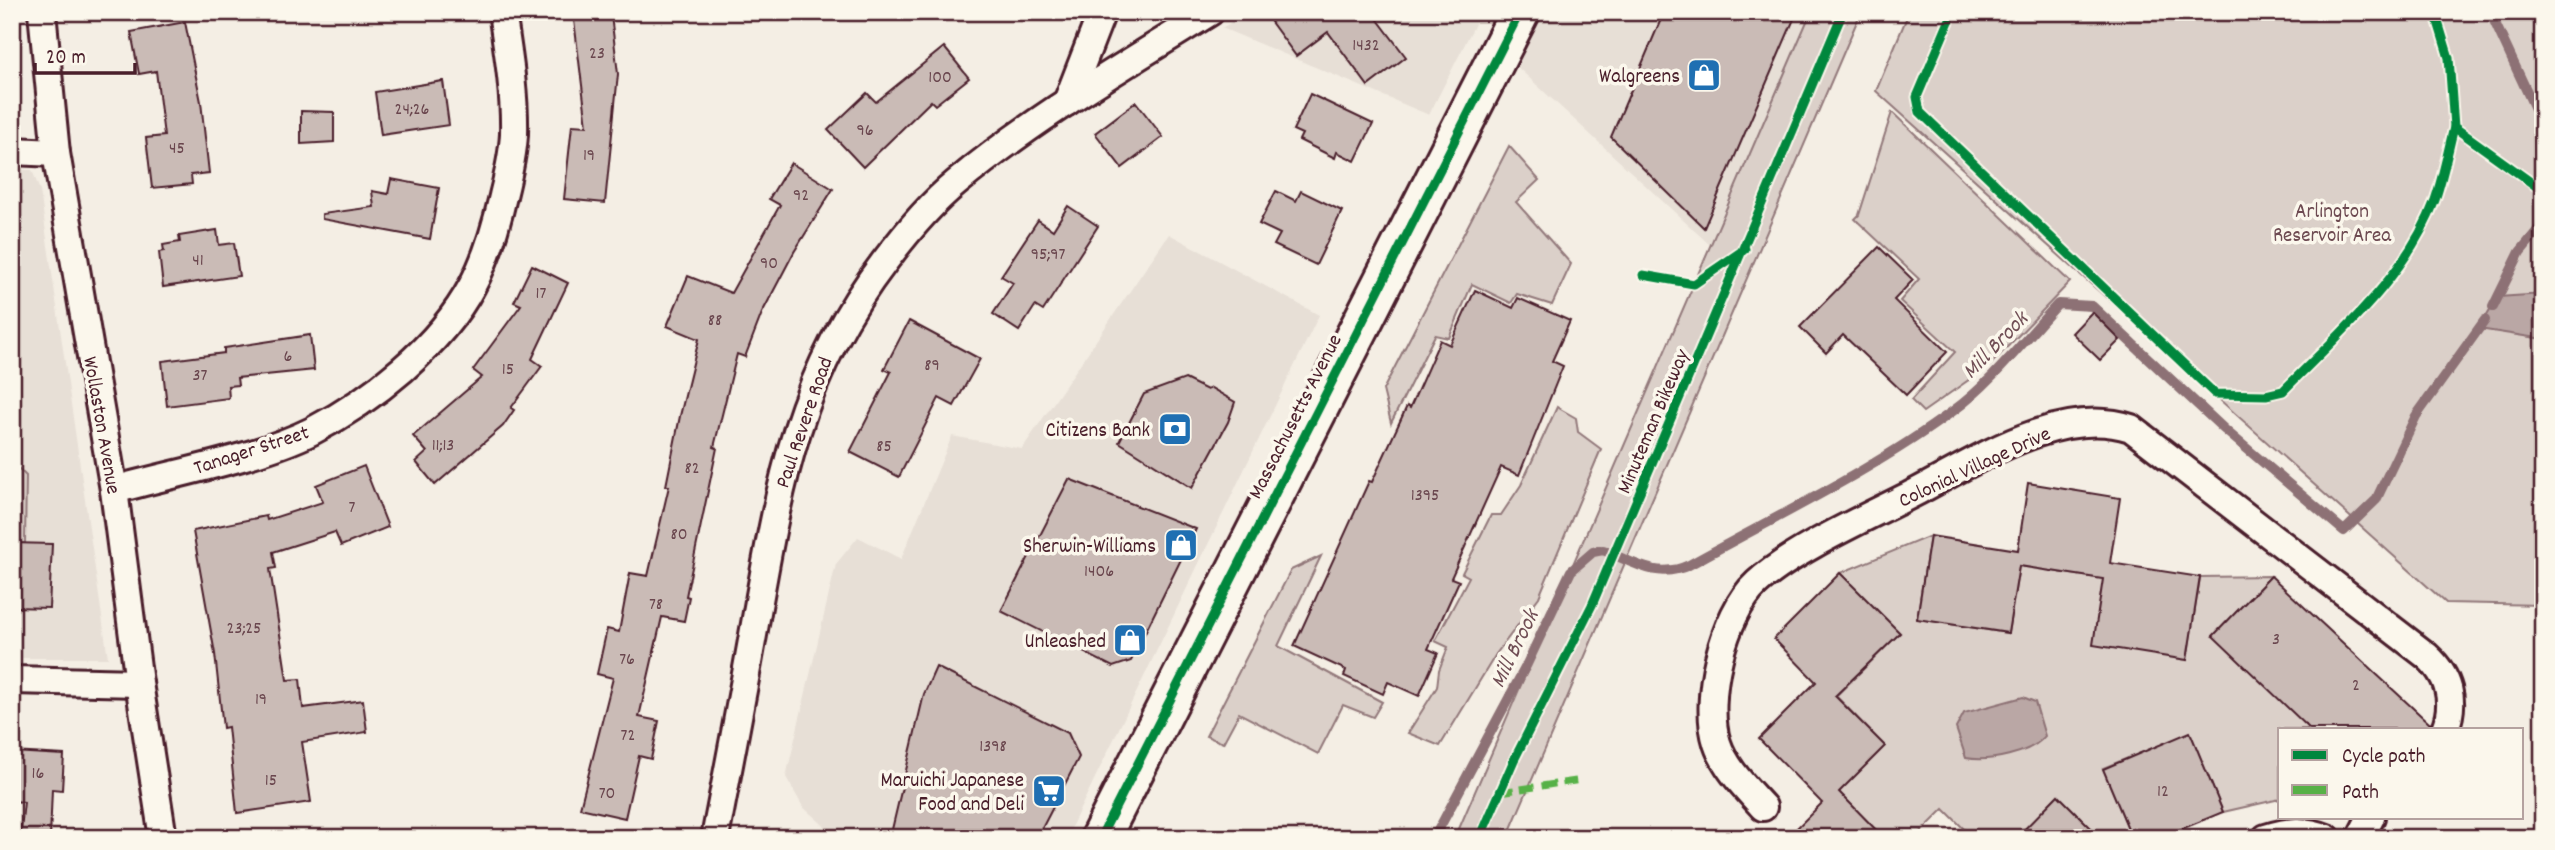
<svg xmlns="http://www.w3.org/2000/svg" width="2555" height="850" viewBox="0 0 2555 850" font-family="Dekko,sans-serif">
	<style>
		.built { fill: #e7dfd6 }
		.green { fill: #dbd0c9; stroke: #92787a; stroke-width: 2 }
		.water { fill: #baa7a5; stroke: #8d7174; stroke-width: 2 }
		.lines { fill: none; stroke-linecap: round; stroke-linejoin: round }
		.stream { stroke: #8d7174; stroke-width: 10 }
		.building { fill: #cabbb6; stroke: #4a1f2b; stroke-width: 2 }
		.minor-casing { stroke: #4a1f2b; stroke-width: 32 }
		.primary-casing { stroke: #4a1f2b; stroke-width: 44 }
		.minor { stroke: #fbf7ec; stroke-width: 26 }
		.primary { stroke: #fbf7ec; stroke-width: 38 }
		.quiet { stroke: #57b146; stroke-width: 7; stroke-dasharray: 14 7; stroke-linecap: butt }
		.cycleway-casing { stroke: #fbf7ec; stroke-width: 13 }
		.cycleway { stroke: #00873e; stroke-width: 9 }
		.labels { text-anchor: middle; stroke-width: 7; stroke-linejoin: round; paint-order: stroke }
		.number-label { font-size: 18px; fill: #6a464e }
		.poi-label { font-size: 21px; fill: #4a1f2b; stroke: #fbf7ec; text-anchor: end }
		.park-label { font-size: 21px; fill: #6e4b52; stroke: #fbf7ec }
		.street-label { font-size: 21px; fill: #4a1f2b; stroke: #fbf7ec }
		.water-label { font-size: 23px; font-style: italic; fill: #714f56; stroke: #fbf7ec }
	</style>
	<rect width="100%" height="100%" fill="#f4eee4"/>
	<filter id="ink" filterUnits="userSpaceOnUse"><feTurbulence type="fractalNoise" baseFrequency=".0143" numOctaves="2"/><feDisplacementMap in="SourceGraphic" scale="14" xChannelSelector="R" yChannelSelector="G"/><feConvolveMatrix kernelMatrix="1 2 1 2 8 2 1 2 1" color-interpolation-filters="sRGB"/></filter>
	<g filter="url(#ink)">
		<g class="built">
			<path d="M1248 12H1481L1429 115 1222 28Z"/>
			<path d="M1541 12H1811L1710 245 1513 63Z"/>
			<path d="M12 169 32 170 40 191 108 658H12Z"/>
			<path d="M1169 234 1319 315 1066 838H838L803 807 786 777 836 564 858 537 901 559 952 436 1022 449Z"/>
		</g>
		<g class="green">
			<path d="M1811 12H1861L1507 838H1455Z"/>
			<path d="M1909 12H2543V605L2446 603 1876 91Z"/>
			<path d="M1892 112 2070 282 1990 365 1923 412 1911 400 1955 352 1900 301 1919 279 1855 219 1859 215Z"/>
			<path d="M1509 146 1539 180 1516 202 1571 264 1552 305 1517 294 1511 303 1472 284 1449 338 1435 335 1391 423 1383 390Z"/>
			<path d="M1557 407 1576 418 1578 432 1601 449 1539 597 1496 654 1440 746 1408 733 1437 687 1439 670 1448 647 1435 641 1469 577 1462 573 1491 515H1501L1521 485Z"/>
			<path d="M12 459H18L17 467 26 476 25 543H12Z"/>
			<path d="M1930 536 1917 619 2008 633 2019 566 2103 579 2187 659 2200 577 2271 576 2213 636 2338 640 2354 653 2296 715 2310 729H2280V799L2223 812 2190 733 2103 768 2132 838H2101L2058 795 2016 838H1973L1944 809 1915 838H1884L1839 792 1885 746 1836 696 1900 633 1840 573Z"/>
			<path d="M1321 556 1278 646 1382 702 1373 717 1343 705 1318 754 1239 713 1223 743 1206 736 1291 570Z"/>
		</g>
		<g class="water">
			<path d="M2543 294V339L2479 329 2498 297Z"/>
			<path d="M2023 697 2035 702 2045 736C2031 754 1988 762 1966 758L1956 728 1964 713Z"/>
		</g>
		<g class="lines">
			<g class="stream">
				<path d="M2490 12 2543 126"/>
				<path d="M2493 307 2520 252 2543 224"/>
				<path d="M1434 838 1526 666 1571 571 1593 552 1603 550C1633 562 1657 580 1689 565 1777 516 1872 471 1953 411 1993 382 2024 340 2058 304L2092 306 2225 430 2344 531 2376 500 2416 416 2485 320"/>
			</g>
		</g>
		<g class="building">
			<path d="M1285 12H1372L1406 57 1368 86 1328 32 1296 56 1271 22Z"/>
			<path d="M1664 12H1797L1704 228 1611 137Z"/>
			<path d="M611 15 618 74 605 203 564 199 572 125 587 126 574 20Z"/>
			<path d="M185 22 201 102 209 173 191 175 192 184 152 188 146 138 164 136 156 71 139 74 131 32Z"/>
			<path d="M944 47 969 78 935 105 931 101 863 167 828 130 867 93 876 102Z"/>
			<path d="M443 81 449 125 381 135 375 92Z"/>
			<path d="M1310 94 1373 124 1355 161 1337 152 1335 158 1299 140 1302 134 1293 130Z"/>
			<path d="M1136 102 1163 137 1122 168 1095 133Z"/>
			<path d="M301 111 334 112V142L301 144Z"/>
			<path d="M791 163 833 189 794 252 762 313 745 357 737 354 714 447 717 448 686 596 689 597 684 621 662 617 639 717 659 721 651 759 639 756 625 818 580 808 613 678 597 674 607 629 619 632 630 573 648 576 669 486H666L680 416 699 339 667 326 688 276 731 293 780 205 769 199Z"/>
			<path d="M391 179 439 188 430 239 322 219V214L374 207 372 191 388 194Z"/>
			<path d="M1276 191 1296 201 1301 191 1342 211 1316 265 1274 245 1280 234 1259 224Z"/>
			<path d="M1068 206 1098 226 1043 311 1035 306 1019 331 993 314 1013 283 1001 276 1038 220 1053 230Z"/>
			<path d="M217 230 219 245 234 243 239 276 163 287 159 252 164 251 163 245 180 242 179 236Z"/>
			<path d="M1879 247 1913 280 1894 300 1947 352 1906 395 1843 335 1826 353 1800 327Z"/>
			<path d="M532 265 568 283 532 359 542 366 511 408 514 410 503 426 435 485 416 462 427 452 413 436 482 377 473 370 521 305 514 302Z"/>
			<path d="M1475 290 1513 308 1518 298 1570 321 1552 361 1563 366 1519 475 1501 467 1451 578 1459 581 1428 649 1438 653 1419 696 1388 682 1383 694 1344 676 1346 670 1294 646 1369 481 1372 482 1407 406 1410 408 1440 340 1450 345Z"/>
			<path d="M2092 312 2120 340 2100 360 2072 333Z"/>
			<path d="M909 321 980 359 954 406 939 398 899 477 850 452 891 372 884 369Z"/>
			<path d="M310 335 314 370 237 378 238 385 228 386 229 398 167 406 162 361 224 353V348Z"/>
			<path d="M1185 379 1207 390 1211 388 1235 402 1228 422 1192 488 1119 442 1144 394Z"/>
			<path d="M364 466 388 527 341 546 335 532 273 552 276 568 270 569 287 680 300 679 303 708 363 700 367 732 302 742 311 802 237 813 228 727 223 728 215 654 193 531 266 516 267 520 323 502 316 485Z"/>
			<path d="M1069 479 1196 529 1131 661 1113 667 1001 611Z"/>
			<path d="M2028 483 2120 498 2110 563 2200 577 2187 660 2093 645 2103 579 2019 566 2008 633 1917 619 1930 536 2018 550Z"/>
			<path d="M12 543 52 544 49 608 12 607Z"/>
			<path d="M1840 573 1900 633 1835 696 1885 746 1839 792 1884 838H1787L1822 803 1759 739 1816 682 1774 639Z"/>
			<path d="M2271 576 2430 724V729H2310L2213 636Z"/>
			<path d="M936 667 1068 733 1079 757 1037 838H890L924 694Z"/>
			<path d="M2190 732 2223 812 2160 838H2132L2103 769Z"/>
			<path d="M12 752 64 755 62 790 52 789 50 838H20L24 802 12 801Z"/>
			<path d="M2058 795 2101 838H2016Z"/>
		</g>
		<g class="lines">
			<g class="minor-casing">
				<g id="minor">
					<path d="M42 12 56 153 114 490 139 683 163 838"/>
					<path d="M1067 102 1102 12"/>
					<path d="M12 151 56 153"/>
					<path d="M114 490C174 473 258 458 312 431 372 400 440 346 472 286 487 258 496 227 503 196 508 176 513 154 514 134 515 93 508 52 502 12"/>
					<path d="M12 680 139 683"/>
					<path d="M1763 807C1746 788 1725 768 1717 743 1703 700 1723 614 1757 583 1794 549 1872 515 1918 491 1979 459 2061 405 2131 428L2427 656C2449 676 2456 701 2445 729"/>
					<path d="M715 838C728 770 741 703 753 635 778 494 795 378 885 261 906 233 928 206 956 183 1034 118 1124 66 1210 12"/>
					<path d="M2266 838C2288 831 2305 829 2327 838"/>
					<path d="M2360 838 2371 817"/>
				</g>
			</g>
			<g class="primary-casing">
				<path id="primary" d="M1100 838 1520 12"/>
			</g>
			<use href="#minor" class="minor"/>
			<use href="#primary" class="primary"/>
			<path class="quiet" d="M1500 792 1582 780"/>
			<g class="cycleway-casing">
				<g id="cycleway">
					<path d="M1953 12 1917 97 1920 112 2215 394 2266 395 2283 391C2339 334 2407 276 2435 200 2443 177 2448 151 2454 127"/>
					<path d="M2435 12 2449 58 2454 127 2543 191"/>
					<path d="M1643 275 1694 284 1745 249"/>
					<path d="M1100 838 1520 12"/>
					<path d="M1480 838 1514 760 1592 605 1843 12"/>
				</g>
			</g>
			<use href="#cycleway" class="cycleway"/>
		</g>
	</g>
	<defs>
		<g id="shop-square" transform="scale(1.75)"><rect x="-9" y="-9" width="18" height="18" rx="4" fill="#1f6fb2" stroke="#fbf7ec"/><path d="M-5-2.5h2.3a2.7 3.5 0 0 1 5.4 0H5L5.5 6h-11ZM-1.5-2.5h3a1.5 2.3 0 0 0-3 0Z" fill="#fff"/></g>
		<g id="bank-square" transform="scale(1.75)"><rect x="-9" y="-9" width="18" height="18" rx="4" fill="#1f6fb2" stroke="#fbf7ec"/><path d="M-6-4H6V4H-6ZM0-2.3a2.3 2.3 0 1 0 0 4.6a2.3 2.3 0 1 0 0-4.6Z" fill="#fff"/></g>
		<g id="supermarket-square" transform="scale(1.75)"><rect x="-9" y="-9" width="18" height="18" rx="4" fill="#1f6fb2" stroke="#fbf7ec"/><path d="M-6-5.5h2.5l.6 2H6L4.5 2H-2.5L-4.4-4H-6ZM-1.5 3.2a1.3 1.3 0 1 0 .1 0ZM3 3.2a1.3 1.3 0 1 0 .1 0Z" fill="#fff"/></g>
	</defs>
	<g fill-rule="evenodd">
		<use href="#shop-square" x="1704" y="75"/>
		<use href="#bank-square" x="1175" y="429"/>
		<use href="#shop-square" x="1181" y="545"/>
		<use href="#shop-square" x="1130" y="640"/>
		<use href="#supermarket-square" x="1049" y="791"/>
	</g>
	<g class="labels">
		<g class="number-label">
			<text x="1366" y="50">1432</text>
			<text x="597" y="58">23</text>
			<text x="940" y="82">100</text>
			<text x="412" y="114">24;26</text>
			<text x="865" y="135">96</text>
			<text x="177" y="153">45</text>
			<text x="589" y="160">19</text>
			<text x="801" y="200">92</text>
			<text x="1048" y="259">95;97</text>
			<text x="198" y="265">41</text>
			<text x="769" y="268">90</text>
			<text x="541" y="298">17</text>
			<text x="715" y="325">88</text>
			<text x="288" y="361">6</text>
			<text x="932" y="370">89</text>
			<text x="508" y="374">15</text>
			<text x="200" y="380">37</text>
			<text x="443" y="450">11;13</text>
			<text x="884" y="451">85</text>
			<text x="692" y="473">82</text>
			<text x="1425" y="500">1395</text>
			<text x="352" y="512">7</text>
			<text x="679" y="539">80</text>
			<text x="1099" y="576">1406</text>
			<text x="656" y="609">78</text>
			<text x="244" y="633">23;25</text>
			<text x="2276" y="644">3</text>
			<text x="627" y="664">76</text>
			<text x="2356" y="690">2</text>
			<text x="261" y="704">19</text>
			<text x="628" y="740">72</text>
			<text x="993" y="751">1398</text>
			<text x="38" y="778">16</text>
			<text x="271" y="785">15</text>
			<text x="2163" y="796">12</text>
			<text x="607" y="798">70</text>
		</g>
		<g class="poi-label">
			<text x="1680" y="82">Walgreens</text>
			<text x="1150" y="436">Citizens Bank</text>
			<text x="1156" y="552">Sherwin-Williams</text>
			<text x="1106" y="647">Unleashed</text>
			<text x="1024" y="786">Maruichi Japanese<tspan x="1024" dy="24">Food and Deli</tspan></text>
		</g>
		<g class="park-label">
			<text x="2332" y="217">Arlington<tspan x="2332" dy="24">Reservoir Area</tspan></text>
		</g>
		<g class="street-label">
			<text transform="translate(1294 416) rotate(-63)" y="7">Massachusetts Avenue</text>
			<text transform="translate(1652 421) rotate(-67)" y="7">Minuteman Bikeway</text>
			<text transform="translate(803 422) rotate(-71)" y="7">Paul Revere Road</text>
			<text transform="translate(103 425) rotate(80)" y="7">Wollaston Avenue</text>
			<text transform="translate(251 449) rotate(-18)" y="7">Tanager Street</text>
			<text transform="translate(1974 466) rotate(-25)" y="7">Colonial Village Drive</text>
		</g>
		<g class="water-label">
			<text transform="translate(1994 344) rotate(-46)" y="8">Mill Brook</text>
			<text transform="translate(1513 648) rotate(-64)" y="8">Mill Brook</text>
		</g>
	</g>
	<rect width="2555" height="850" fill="none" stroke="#fbf7ec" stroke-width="42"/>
	<rect x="21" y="21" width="2513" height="808" fill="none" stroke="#4a1f2b" stroke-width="2.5" filter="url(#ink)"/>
	<rect x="2278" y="728" width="245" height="91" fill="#fbf7ec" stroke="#b4a19f" stroke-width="2"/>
	<rect x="2292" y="750" width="35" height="10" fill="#00873e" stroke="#b4a19f" stroke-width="2"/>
	<text x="2342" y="762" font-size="21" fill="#4a1f2b">Cycle path</text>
	<rect x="2292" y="785" width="35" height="10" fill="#57b146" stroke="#b4a19f" stroke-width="2"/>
	<text x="2342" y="798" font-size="21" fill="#4a1f2b">Path</text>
	<path d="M35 63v10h100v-10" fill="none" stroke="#4a1f2b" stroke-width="3.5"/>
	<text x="46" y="63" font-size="21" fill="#4a1f2b" stroke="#fbf7ec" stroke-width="5" paint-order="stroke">20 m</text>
</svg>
